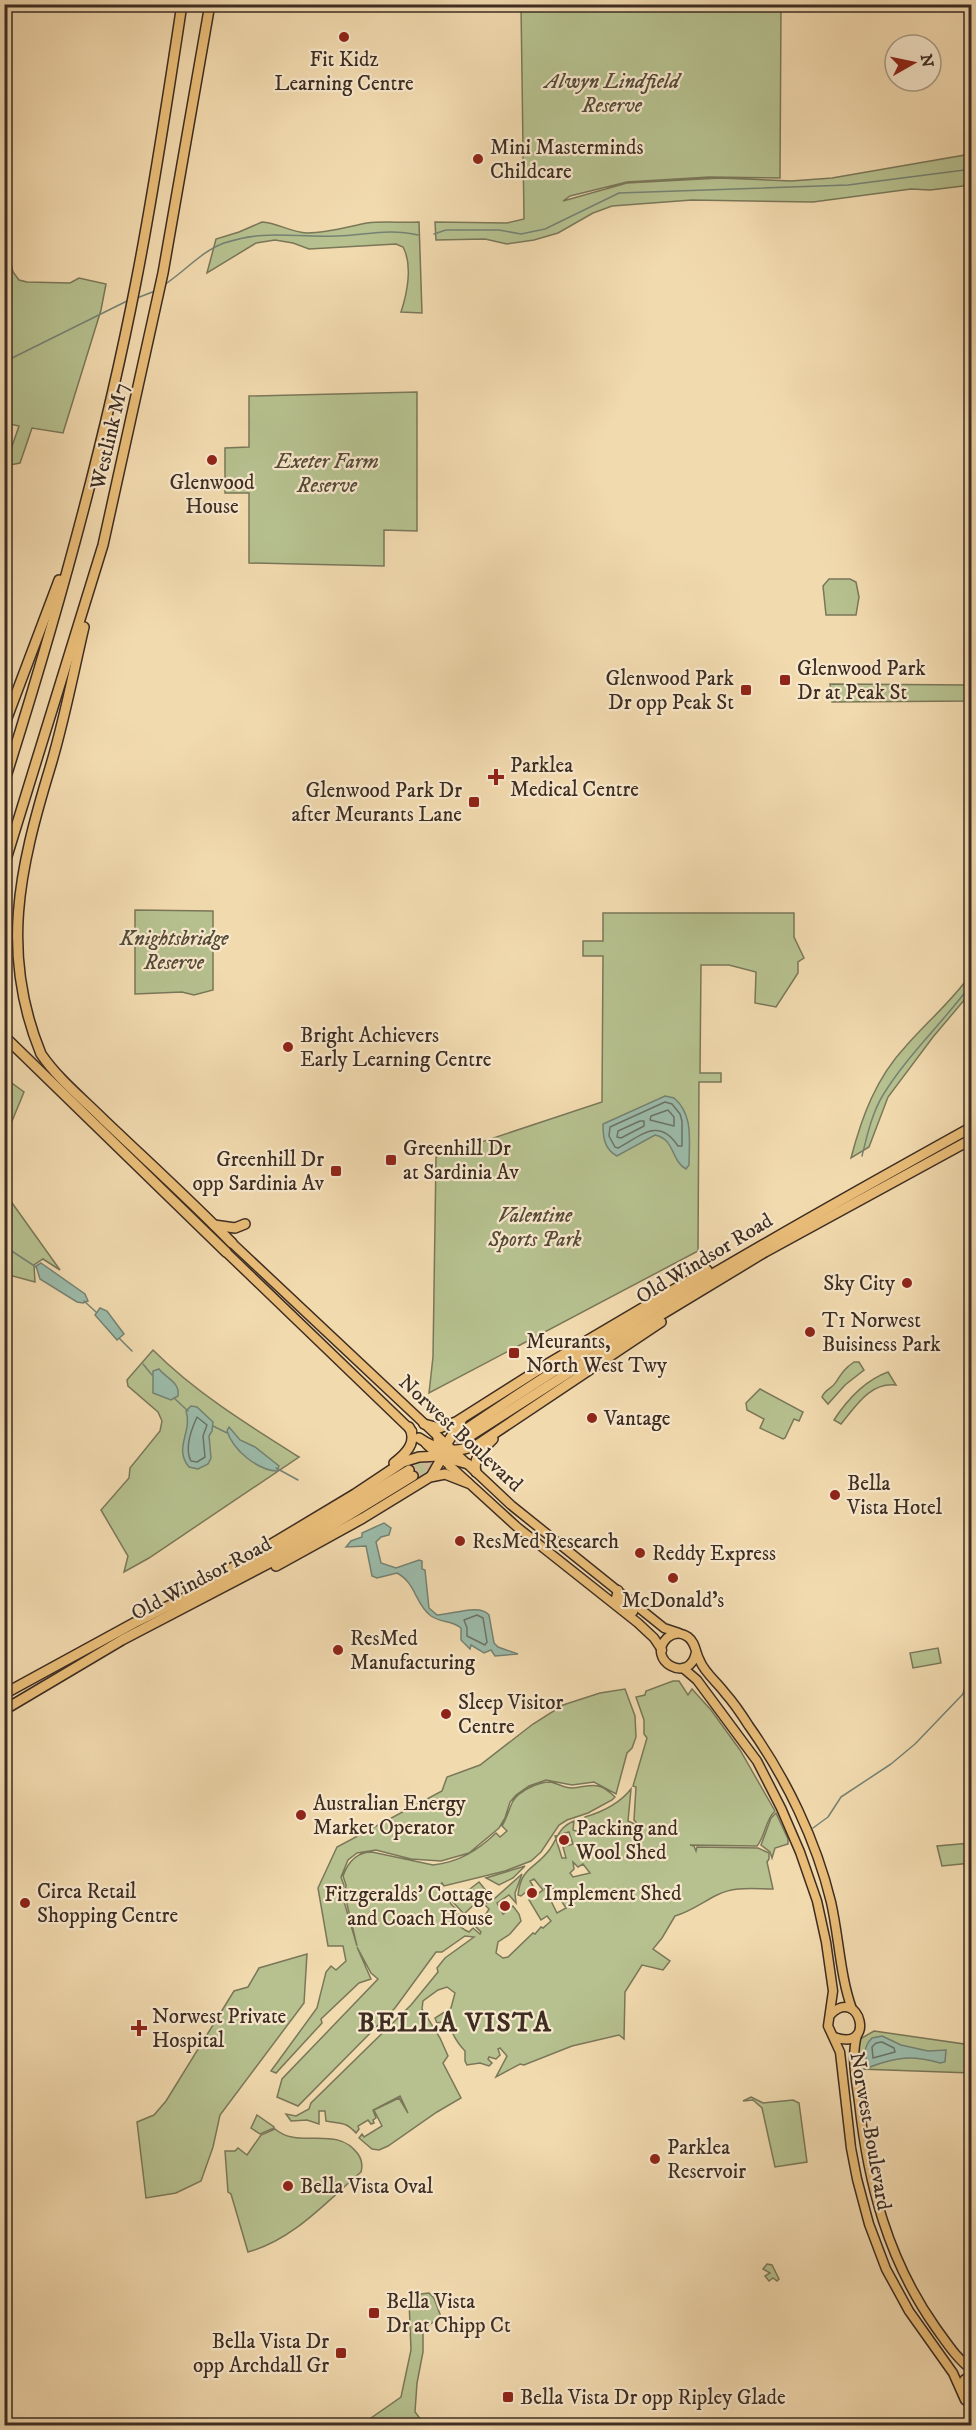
<svg xmlns="http://www.w3.org/2000/svg" width="976" height="2430" viewBox="0 0 976 2430" font-family="'IM FELL DW Pica',serif">
	<style>
		.green { fill: #b6c18f; stroke: #7a7759; stroke-width: 1.5; fill-rule: evenodd }
		.water { fill: #9bbbaa; stroke: #758274; stroke-width: 1.5 }
		.lines { fill: none; stroke-linecap: round; stroke-linejoin: round }
		.shore { stroke: #6c7466; stroke-width: 1.5 }
		.stream { stroke: #758274; stroke-width: 1.5 }
		.highway-tunnel { stroke: #ceb793; stroke-width: 9; stroke-dasharray: 9 4.5; stroke-linecap: butt }
		.primary-casing { stroke: #3d2d23; stroke-width: 11 }
		.highway-casing { stroke: #3d2d23; stroke-width: 12 }
		.primary { stroke: #e9bd78; stroke-width: 8 }
		.highway { stroke: #e9bd78; stroke-width: 9 }
		.poi-dot { fill: #8f2418; stroke: #f7e7cb; stroke-width: 2 }
		.labels { text-anchor: middle; stroke-width: 4.5; stroke-linejoin: round; paint-order: stroke }
		.poi-label { font-size: 21px; fill: #3d2d23; stroke: #f7e7cb; text-anchor: start }
		.park-label { font-size: 21px; font-style: italic; fill: #554b39; stroke: #f7e7cb }
		.street-label { font-size: 21px; fill: #3d2d23; stroke: #f7e7cb }
		.district-label { font-size: 27px; font-weight: bold; letter-spacing: 1.5px; fill: #3d2d23; stroke: #f7e7cb }
	</style>
	<rect width="100%" height="100%" fill="#f2daaf"/>
	<filter id="stains"><feTurbulence type="fractalNoise" baseFrequency=".00333" numOctaves="4"/><feColorMatrix values="0 0 0 0 .2 0 0 0 0 .09 0 0 0 0 .02 0 0 0 .5 -.17"/></filter>
	<radialGradient id="worn" r=".72"><stop offset=".6" stop-color="#630" stop-opacity="0"/><stop offset="1" stop-color="#630" stop-opacity=".3"/></radialGradient>
	<g class="green">
		<path d="M521 5H781L780 178 709 177 627 182 570 196 563 201 627 183 720 178 791 181 832 178 971 154V185L930 190 911 189 813 202 692 200 612 206 593 213 558 233 534 240 507 244 485 239 436 240 435 222 507 223 524 219Z"/>
		<path d="M262 222C278 223 290 232 307 233 328 233 347 227 367 223 383 221 402 223 419 222L422 313 401 312C407 294 413 265 403 247L396 244 309 249 293 243 275 240 256 243 207 273 216 239 239 232Z"/>
		<path d="M5 241 13 272 19 280 27 282 70 283 79 278 106 284 101 310 63 433 32 428 20 463 10 465 5 460 9 455 19 426 5 423Z"/>
		<path d="M417 392V531L384 530V566L249 563V493H225V448L249 447V396Z"/>
		<path d="M829 579H850L856 582 859 597 856 615H826L823 586Z"/>
		<path d="M830 684 971 685V701L832 702Z"/>
		<path d="M135 910 213 911V990L194 995 182 992 135 994Z"/>
		<path d="M603 913H794V937L804 958 798 962V973L776 1007 755 1003 756 972 729 965H701L700 1073H721V1082H699L698 1251 429 1393 433 1357 436 1157 602 1102 603 956H583V941H603Z"/>
		<path d="M971 974V992L933 1037 888 1097 869 1147 851 1158C862 1116 876 1078 906 1046 928 1021 952 1001 971 974Z"/>
		<path d="M5 1078 24 1092 5 1138Z"/>
		<path d="M5 1193 60 1270 43 1259 34 1265 35 1282 5 1274Z"/>
		<path d="M153 1350C196 1393 248 1425 299 1457L149 1558 124 1572 128 1556 101 1510 129 1478 130 1468 160 1431 162 1421 158 1412 128 1386 127 1380Z"/>
		<path d="M854 1362H859L864 1370 845 1385 828 1404 822 1397C825 1389 832 1389 836 1382 842 1373 845 1368 854 1362Z"/>
		<path d="M888 1372 896 1385C870 1382 856 1406 841 1424L834 1420C847 1400 866 1380 888 1372Z"/>
		<path d="M760 1389 803 1412 799 1421 794 1419 785 1438 783 1439 760 1428 764 1419 747 1410 746 1403Z"/>
		<path d="M415 1462H424L429 1468 428 1473 418 1482 407 1466Z"/>
		<path d="M938 1648 941 1663 913 1668 910 1653Z"/>
		<path d="M673 1681H679L688 1695 692 1689 711 1710 740 1750 775 1811C765 1820 766 1835 757 1846L690 1845 694 1846 696 1851 697 1847 758 1848 769 1853V1859L767 1862 773 1889C754 1889 734 1886 717 1895 703 1902 690 1912 675 1916L662 1938 653 1949 670 1961 663 1970 642 1965 625 1992 624 2039 619 2035 572 2046 524 2065 520 2064 496 2077 507 2056 500 2048 498 2049 500 2055 496 2059 489 2057 488 2059 492 2063 489 2066 480 2063 467 2065 465 2061V2051C457 2043 451 2031 448 2021L437 2023 435 2018 451 2008 455 1993 447 1987 438 1990 423 2001 422 2009 440 2038 448 2056 443 2063 461 2098 437 2112 388 2146 379 2150 372 2149 359 2138 362 2134 364 2137 382 2126 374 2110 399 2098 408 2113 400 2096 373 2110 376 2118 373 2120 374 2123 371 2124 368 2120 358 2126 359 2129 356 2133C345 2121 341 2124 326 2121L325 2111H319V2124L307 2120 291 2121 286 2114 296 2116 309 2109 311 2103 411 2005 438 1972 437 1968 445 1958 474 1937 465 1936 442 1952H436L395 2008 298 2106 277 2097 282 2079 378 1979 371 1973 357 1947 371 1979 359 1983 321 2019 322 2023 276 2073 271 2071 317 2008 326 1972 331 1966 336 1970 346 1961 343 1946H328L318 1888 337 1847 442 1791 447 1777 480 1765 533 1724 563 1705 600 1693 625 1689 635 1716 636 1737 632 1748 627 1753 616 1794 594 1782 572 1785 546 1780 529 1786 516 1795 510 1802 505 1818 499 1828 469 1853 441 1861 411 1859 376 1850 357 1853 348 1860 341 1877 344 1885 343 1898 357 1946 345 1896 346 1885 343 1876C348 1862 356 1852 372 1852L433 1865C459 1862 477 1851 496 1833L500 1837 507 1831 502 1826C507 1818 509 1809 513 1801 519 1791 538 1782 550 1782 557 1783 564 1788 572 1788 592 1786 598 1780 615 1797L612 1800 588 1813 567 1820 559 1825 541 1852 531 1861 505 1871 444 1886 442 1883 436 1889 447 1896 451 1904 457 1910 455 1918 459 1914 463 1918 459 1923 455 1920C457 1925 464 1930 469 1932L473 1928 480 1934 481 1932 473 1924 486 1914 489 1909 484 1904 494 1899 522 1874 515 1893 516 1903 509 1895 497 1903 503 1914 513 1906 519 1914 521 1921 510 1934 498 1942 496 1953 503 1958 508 1957 533 1933 535 1934 541 1927 543 1928 551 1921 547 1916 541 1920 529 1900 543 1890 534 1879 530 1881 533 1886 521 1896 518 1895C521 1866 536 1869 550 1849 558 1837 559 1827 574 1821L573 1830 579 1832 586 1828 585 1817C602 1812 620 1803 631 1789L628 1821 639 1826 634 1820 636 1787 633 1786 647 1738 644 1734V1720L636 1697 645 1695 646 1691ZM569 1832 573 1844 563 1847 566 1858H562L555 1836ZM573 1862 578 1867 583 1864 590 1873 573 1877 570 1873 574 1869ZM551 1885 566 1908 557 1913 544 1887Z"/>
		<path d="M776 1813 788 1839V1844L775 1848 772 1858 770 1852 761 1845 771 1818Z"/>
		<path d="M971 1843V1863L942 1866 937 1846Z"/>
		<path d="M525 1866 513 1878 499 1885 486 1878Z"/>
		<path d="M479 1882 492 1898 484 1902 480 1899 464 1914 453 1902Z"/>
		<path d="M307 1954 304 2003 220 2115 213 2147 201 2181 176 2193 146 2198 137 2122 154 2115 166 2101 234 1991 248 1987 259 1968Z"/>
		<path d="M874 2031 971 2045V2073L859 2069 857 2057 860 2039Z"/>
		<path d="M751 2097 763 2103 793 2100 799 2103 807 2162 775 2167 762 2108 753 2100 743 2101Z"/>
		<path d="M257 2115 274 2127V2128L260 2134 251 2128Z"/>
		<path d="M275 2129C299 2150 336 2124 358 2154 362 2160 363 2165 361 2172 326 2202 293 2240 248 2252L231 2194 228 2192 225 2151H235L238 2148 247 2155 261 2135Z"/>
		<path d="M767 2264 772 2265 779 2279 777 2281 773 2278 769 2281 765 2276 770 2273 763 2269Z"/>
		<path d="M429 2293 434 2298 441 2317 423 2329V2352L417 2383 415 2412 425 2425H361L401 2397 411 2350 409 2300 421 2294Z"/>
	</g>
	<g class="water">
		<path d="M665 1096 674 1098C694 1115 689 1141 689 1165L686 1169C671 1161 675 1139 655 1135L617 1156C604 1149 603 1137 603 1124Z"/>
		<path d="M41 1263 85 1294 88 1301 83 1303 77 1302 40 1279 36 1266Z"/>
		<path d="M100 1308 107 1311 124 1334 117 1340 95 1315Z"/>
		<path d="M159 1369C167 1379 180 1382 178 1396L171 1400 153 1393V1371Z"/>
		<path d="M191 1406 197 1407 213 1422 212 1431 209 1436 211 1458 208 1464 198 1469 189 1467C173 1448 193 1431 186 1411Z"/>
		<path d="M229 1427 240 1440 255 1447 279 1466 277 1471C257 1470 233 1450 227 1431Z"/>
		<path d="M384 1523 391 1528 389 1535 381 1537 376 1542 381 1563 396 1568 419 1560 422 1561V1569L425 1570 429 1608 437 1615C451 1615 480 1603 489 1615L494 1643 498 1647 518 1654 495 1656 491 1650 484 1653 471 1645 470 1649 461 1640V1628C452 1620 441 1623 431 1616 415 1604 416 1583 397 1573L377 1578 372 1576 366 1546 346 1547 351 1541 362 1537V1533Z"/>
		<path d="M882 2036 901 2045 928 2051 946 2050 945 2062 940 2063C912 2055 896 2057 870 2067 863 2056 863 2047 872 2038Z"/>
	</g>
	<g class="lines">
		<g class="shore">
			<path d="M665 1102 672 1104 680 1114 682 1121V1146H678C659 1117 642 1135 618 1148L615 1147 609 1136 610 1127Z"/>
			<path d="M668 1110 674 1117V1126L650 1120 651 1116Z"/>
			<path d="M640 1121H644V1126L621 1138 617 1137 618 1131Z"/>
			<path d="M197 1417 207 1425 203 1436 205 1457 197 1462 191 1461C184 1448 191 1430 197 1417Z"/>
			<path d="M477 1615 483 1618 487 1642 485 1645 467 1636V1628L464 1620Z"/>
			<path d="M882 2042 894 2048 895 2052 873 2058 872 2047 876 2043Z"/>
		</g>
		<g class="stream">
			<path d="M434 234 446 230H499L521 234 545 229 619 193 848 185 972 169"/>
			<path d="M164 285C184 272 202 251 224 243 266 229 294 238 337 236 366 235 389 228 418 235"/>
			<path d="M137 298 155 291"/>
			<path d="M4 362 127 301"/>
			<path d="M862 1156C867 1136 872 1113 883 1095 908 1054 944 1022 972 983"/>
			<path d="M4 1246 36 1267"/>
			<path d="M84 1301 96 1312"/>
			<path d="M119 1338 132 1351"/>
			<path d="M143 1364 152 1375"/>
			<path d="M174 1398 188 1411"/>
			<path d="M213 1426 227 1433"/>
			<path d="M276 1468 298 1480"/>
			<path d="M813 1828 828 1817 841 1797 891 1764 915 1744 963 1694 972 1661"/>
		</g>
		<g class="highway-tunnel">
			<path d="M409 1470 429 1456"/>
			<path d="M413 1476 467 1438"/>
		</g>
		<g class="primary-casing">
			<g id="primary">
				<path d="M232 1243 511 1505 664 1628 679 1633"/>
				<path d="M226 1252 412 1431"/>
				<path d="M426 1444 517 1527 638 1623 654 1638 662 1650"/>
				<path d="M618 1590 616 1598 633 1612"/>
				<path d="M696 1652C690 1686 645 1660 667 1638 673 1633 681 1632 688 1637 696 1643 695 1652 700 1661 705 1673 717 1682 725 1693 734 1703 742 1715 749 1726 786 1778 816 1840 831 1902 839 1937 840 1976 852 2009"/>
				<path d="M683 1668 697 1680 757 1761 781 1808 800 1852 817 1901 826 1942 833 1991 828 2026 840 2052 851 2148 857 2179 869 2224 886 2269 909 2311 953 2373 965 2400 972 2405"/>
				<path d="M831 2014C860 1986 877 2053 834 2037"/>
				<path d="M857 2035C851 2056 856 2080 859 2102 868 2184 888 2260 936 2328 947 2343 957 2359 972 2370"/>
				<path d="M961 2387 964 2380 972 2374"/>
			</g>
		</g>
		<g class="highway-casing">
			<g id="highway">
				<path d="M84 627C73 674 64 722 50 768 19 870 0 954 41 1054 58 1079 83 1099 104 1120 147 1161 191 1201 232 1243"/>
				<path d="M4 726 59 580"/>
				<path d="M4 783C56 619 103 452 136 282 154 190 168 97 182 4"/>
				<path d="M4 866 103 545 163 273 210 4"/>
				<path d="M4 1036 226 1252"/>
				<path d="M214 1225 235 1228 245 1224"/>
				<path d="M424 1424 439 1428 456 1422 546 1365 707 1270"/>
				<path d="M462 1432C626 1320 799 1223 972 1127"/>
				<path d="M419 1438C438 1451 455 1454 477 1445L661 1322"/>
				<path d="M467 1438 626 1336 765 1252 972 1139"/>
				<path d="M394 1463C406 1454 418 1442 409 1427"/>
				<path d="M450 1466 446 1445 461 1421"/>
				<path d="M476 1472C472 1458 484 1448 493 1439"/>
				<path d="M432 1475 440 1461 438 1438"/>
				<path d="M276 1566 363 1518 430 1477 445 1474 468 1483"/>
				<path d="M220 1575 355 1494 403 1462 419 1457 440 1456 468 1464"/>
				<path d="M4 1694 134 1623 244 1569 409 1470"/>
				<path d="M4 1710 122 1640 277 1559 413 1476"/>
			</g>
		</g>
		<use href="#primary" class="primary"/>
		<use href="#highway" class="highway"/>
	</g>
	<g class="poi-dot">
		<circle cx="344" cy="37" r="6"/>
		<circle cx="478" cy="159" r="6"/>
		<circle cx="212" cy="460" r="6"/>
		<rect x="779" y="674" width="12" height="12" rx="3"/>
		<rect x="740" y="684" width="12" height="12" rx="3"/>
		<path d="M493 768h6v6h6v6h-6v6h-6v-6h-6v-6h6z"/>
		<rect x="468" y="796" width="12" height="12" rx="3"/>
		<circle cx="288" cy="1047" r="6"/>
		<rect x="385" y="1154" width="12" height="12" rx="3"/>
		<rect x="330" y="1165" width="12" height="12" rx="3"/>
		<circle cx="907" cy="1283" r="6"/>
		<circle cx="810" cy="1332" r="6"/>
		<rect x="508" y="1347" width="12" height="12" rx="3"/>
		<circle cx="592" cy="1418" r="6"/>
		<circle cx="835" cy="1495" r="6"/>
		<circle cx="460" cy="1541" r="6"/>
		<circle cx="640" cy="1553" r="6"/>
		<circle cx="673" cy="1578" r="6"/>
		<circle cx="338" cy="1650" r="6"/>
		<circle cx="446" cy="1714" r="6"/>
		<circle cx="301" cy="1815" r="6"/>
		<circle cx="564" cy="1840" r="6"/>
		<circle cx="532" cy="1893" r="6"/>
		<circle cx="25" cy="1903" r="6"/>
		<circle cx="505" cy="1906" r="6"/>
		<path d="M136 2019h6v6h6v6h-6v6h-6v-6h-6v-6h6z"/>
		<circle cx="655" cy="2159" r="6"/>
		<circle cx="288" cy="2186" r="6"/>
		<rect x="368" y="2307" width="12" height="12" rx="3"/>
		<rect x="335" y="2347" width="12" height="12" rx="3"/>
		<rect x="502" y="2391" width="12" height="12" rx="3"/>
	</g>
	<g class="labels">
		<g class="poi-label">
			<text x="344" y="66" text-anchor="middle">Fit Kidz<tspan x="344" dy="24">Learning Centre</tspan></text>
			<text x="490" y="154">Mini Masterminds<tspan x="490" dy="24">Childcare</tspan></text>
			<text x="212" y="489" text-anchor="middle">Glenwood<tspan x="212" dy="24">House</tspan></text>
			<text x="797" y="675">Glenwood Park<tspan x="797" dy="24">Dr at Peak St</tspan></text>
			<text x="734" y="685" text-anchor="end">Glenwood Park<tspan x="734" dy="24">Dr opp Peak St</tspan></text>
			<text x="510" y="772">Parklea<tspan x="510" dy="24">Medical Centre</tspan></text>
			<text x="462" y="797" text-anchor="end">Glenwood Park Dr<tspan x="462" dy="24">after Meurants Lane</tspan></text>
			<text x="300" y="1042">Bright Achievers<tspan x="300" dy="24">Early Learning Centre</tspan></text>
			<text x="403" y="1155">Greenhill Dr<tspan x="403" dy="24">at Sardinia Av</tspan></text>
			<text x="324" y="1166" text-anchor="end">Greenhill Dr<tspan x="324" dy="24">opp Sardinia Av</tspan></text>
			<text x="895" y="1290" text-anchor="end">Sky City</text>
			<text x="822" y="1327">T1 Norwest<tspan x="822" dy="24">Buisiness Park</tspan></text>
			<text x="526" y="1348">Meurants,<tspan x="526" dy="24">North West Twy</tspan></text>
			<text x="604" y="1425">Vantage</text>
			<text x="847" y="1490">Bella<tspan x="847" dy="24">Vista Hotel</tspan></text>
			<text x="472" y="1548">ResMed Research</text>
			<text x="652" y="1560">Reddy Express</text>
			<text x="673" y="1607" text-anchor="middle">McDonald's</text>
			<text x="350" y="1645">ResMed<tspan x="350" dy="24">Manufacturing</tspan></text>
			<text x="458" y="1709">Sleep Visitor<tspan x="458" dy="24">Centre</tspan></text>
			<text x="313" y="1810">Australian Energy<tspan x="313" dy="24">Market Operator</tspan></text>
			<text x="576" y="1835">Packing and<tspan x="576" dy="24">Wool Shed</tspan></text>
			<text x="37" y="1898">Circa Retail<tspan x="37" dy="24">Shopping Centre</tspan></text>
			<text x="544" y="1900">Implement Shed</text>
			<text x="493" y="1901" text-anchor="end">Fitzgeralds' Cottage<tspan x="493" dy="24">and Coach House</tspan></text>
			<text x="152" y="2023">Norwest Private<tspan x="152" dy="24">Hospital</tspan></text>
			<text x="667" y="2154">Parklea<tspan x="667" dy="24">Reservoir</tspan></text>
			<text x="300" y="2193">Bella Vista Oval</text>
			<text x="386" y="2308">Bella Vista<tspan x="386" dy="24">Dr at Chipp Ct</tspan></text>
			<text x="329" y="2348" text-anchor="end">Bella Vista Dr<tspan x="329" dy="24">opp Archdall Gr</tspan></text>
			<text x="520" y="2404">Bella Vista Dr opp Ripley Glade</text>
		</g>
		<g class="park-label">
			<text x="612" y="88">Alwyn Lindfield<tspan x="612" dy="24">Reserve</tspan></text>
			<text x="327" y="468">Exeter Farm<tspan x="327" dy="24">Reserve</tspan></text>
			<text x="174" y="945">Knightsbridge<tspan x="174" dy="24">Reserve</tspan></text>
			<text x="535" y="1222">Valentine<tspan x="535" dy="24">Sports Park</tspan></text>
		</g>
		<g class="street-label">
			<text transform="translate(109 436) rotate(-77)" y="7">Westlink M7</text>
			<text transform="translate(704 1258) rotate(-31)" y="7">Old Windsor Road</text>
			<text transform="translate(461 1433) rotate(43)" y="7">Norwest Boulevard</text>
			<text transform="translate(201 1578) rotate(-28)" y="7">Old Windsor Road</text>
			<text transform="translate(871 2131) rotate(80)" y="7">Norwest Boulevard</text>
		</g>
		<g class="district-label">
			<text x="455" y="2031">BELLA VISTA</text>
		</g>
	</g>
	<rect width="976" height="2430" fill="none" stroke="#f2daaf" stroke-width="24"/>
	<rect x="6" y="6" width="964" height="2418" fill="none" stroke="#3d2d23" stroke-width="3"/>
	<rect x="12" y="12" width="952" height="2406" fill="none" stroke="#3d2d23" stroke-width="1.5"/>
	<g transform="translate(913 63) rotate(81)"><circle r="28" fill="#f7e7cb" stroke="#ad9d88" stroke-width="1.5"/>
	<path d="M0-4.5L10 22L0 15L-10 22Z" fill="#8f2418"/>
	<text y="-9" font-size="16" font-weight="bold" text-anchor="middle" fill="#3d2d23">N</text>
	</g>
	<rect width="100%" height="100%" filter="url(#stains)"/>
	<rect width="100%" height="100%" fill="url(#worn)"/>
</svg>
